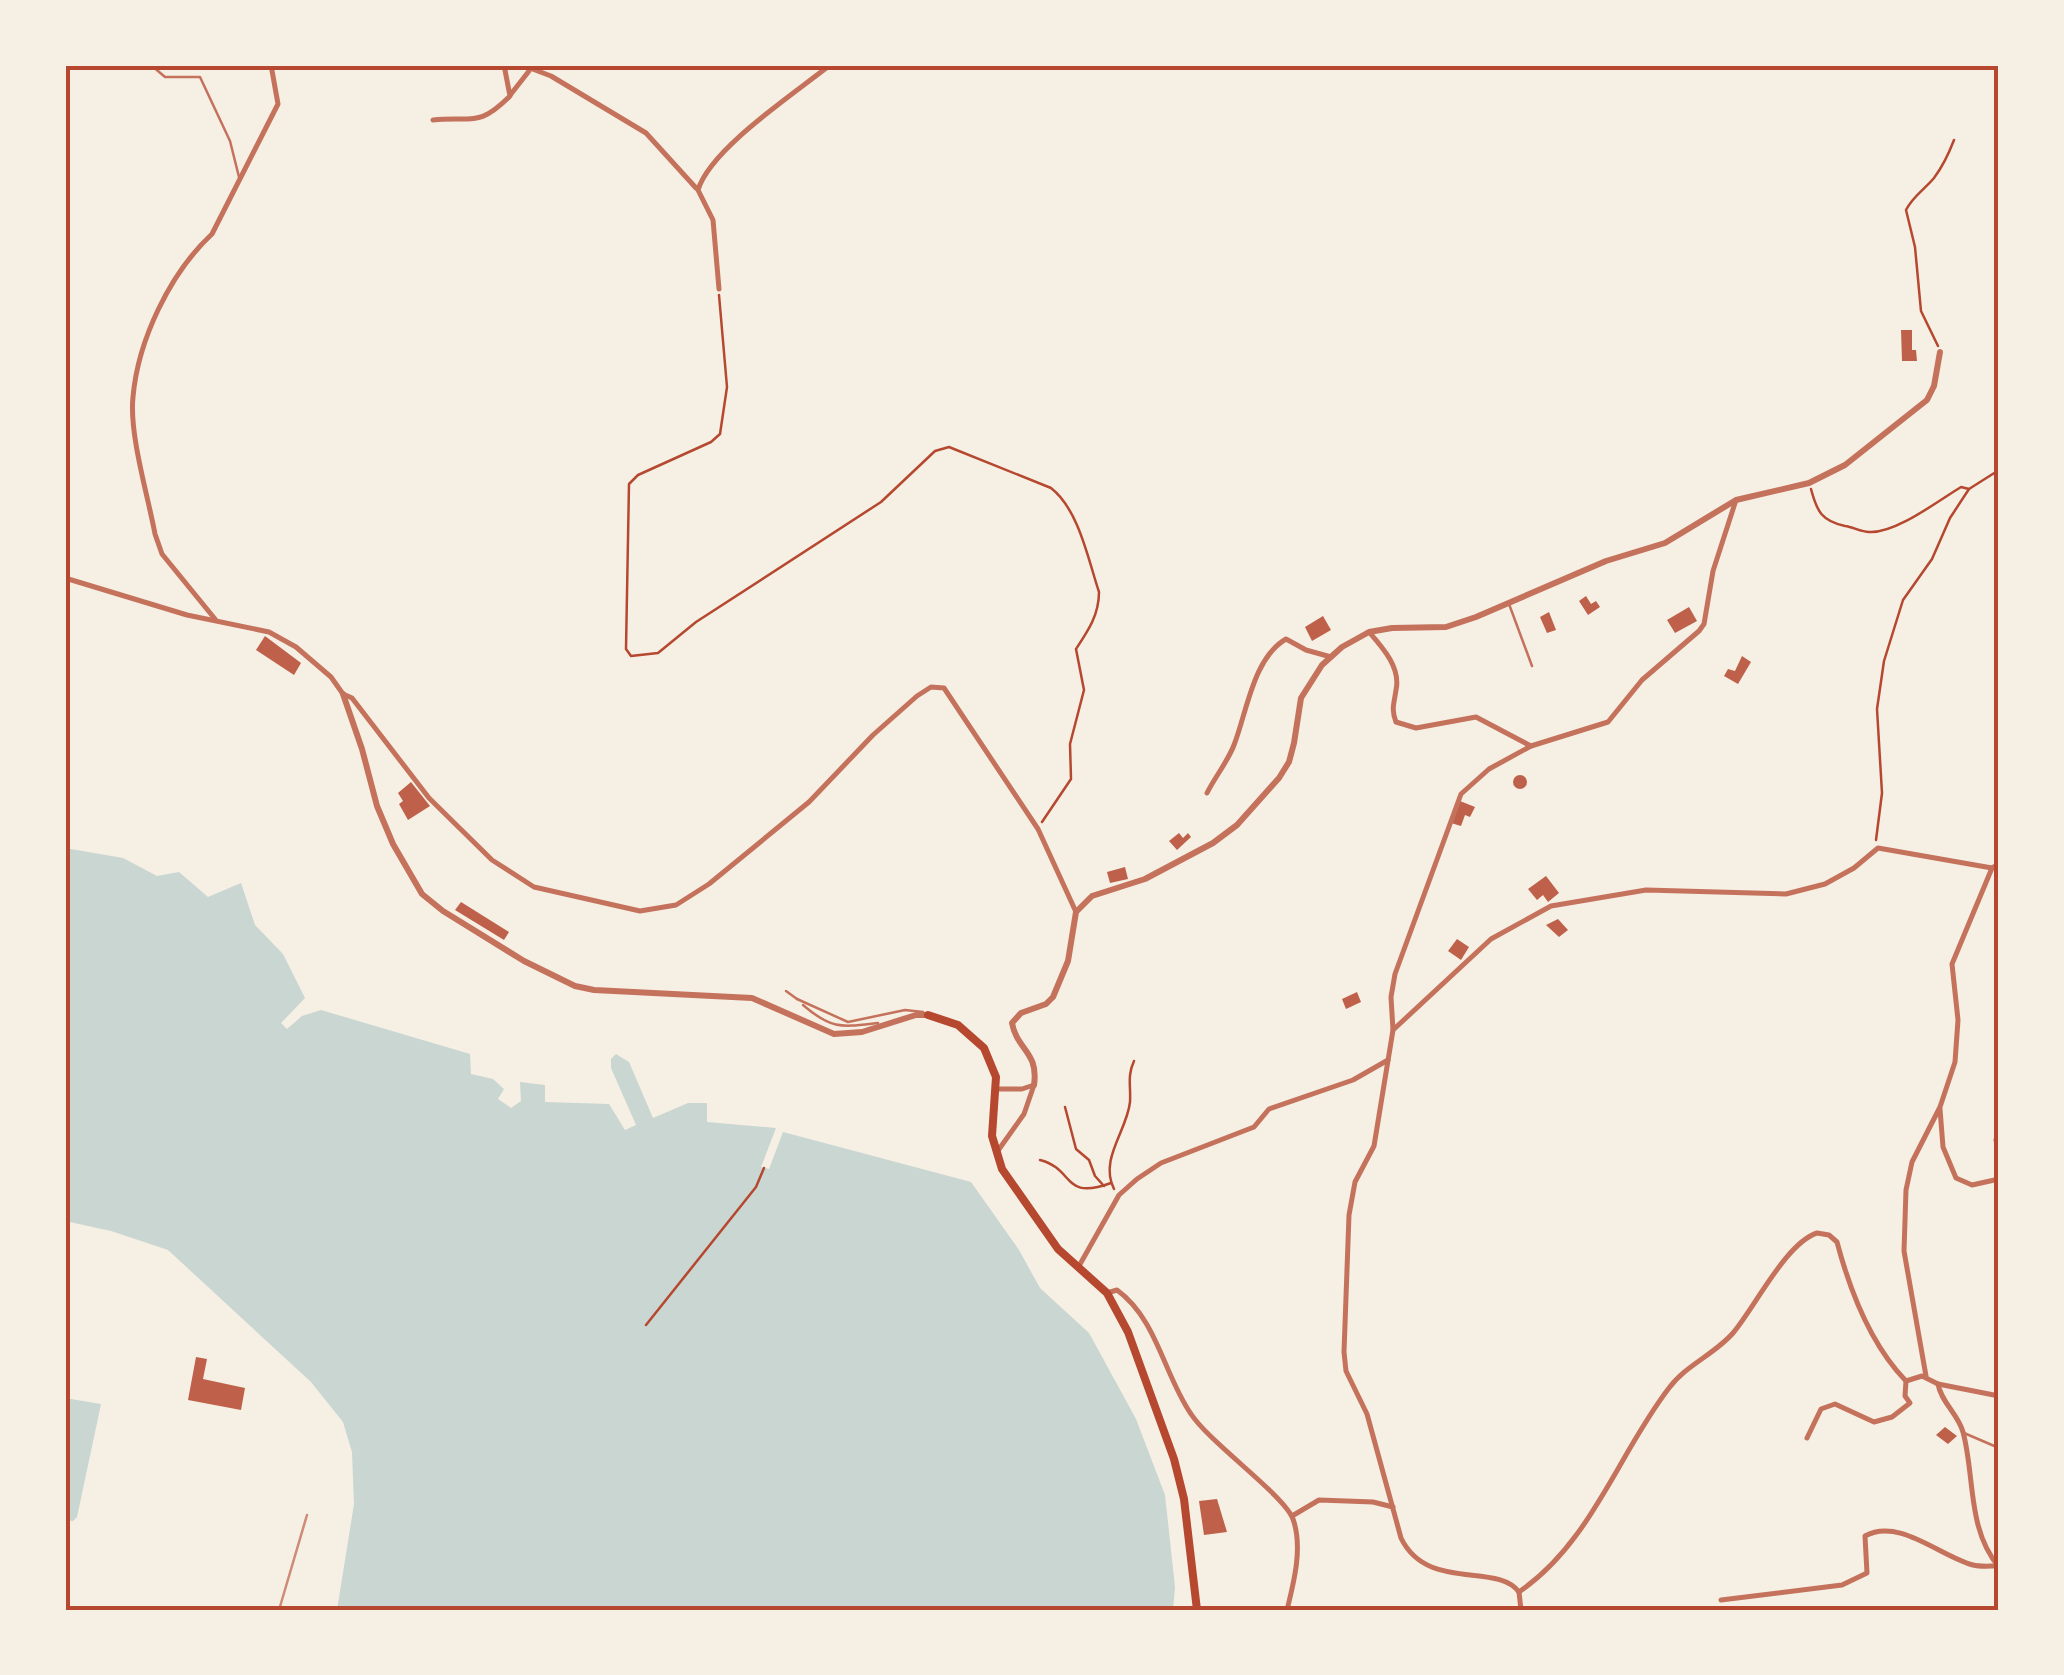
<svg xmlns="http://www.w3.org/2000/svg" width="2064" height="1675" viewBox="0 0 2064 1675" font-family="Rubik,sans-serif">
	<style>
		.water { fill: #c9d6d2 }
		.building { fill: #bf614a }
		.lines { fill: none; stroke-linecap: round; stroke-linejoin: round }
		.path { stroke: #b5482f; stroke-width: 2.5 }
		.service { stroke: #c5725c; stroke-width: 2.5 }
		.minor { stroke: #c5725c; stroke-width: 5 }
		.tertiary { stroke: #c5725c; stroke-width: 6 }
		.secondary { stroke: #b5482f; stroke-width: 8 }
		.rail { stroke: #cf8b77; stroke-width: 2.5 }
		.neatline { fill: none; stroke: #b5482f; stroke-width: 4 }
	</style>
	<rect width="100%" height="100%" fill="#f6efe4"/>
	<g class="water">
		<path d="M65 848 123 858 157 876 179 872 208 897 241 883 255 925 283 954 305 998 281 1023 287 1029 302 1016 321 1010 470 1054 471 1074 493 1079 504 1089 498 1099 511 1108 521 1101 520 1082 545 1085V1102L609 1104 625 1130 636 1125 611 1068V1059L616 1054 629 1062 653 1118 688 1103H707V1122L776 1128 761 1167 769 1169 783 1132 971 1182 1019 1250 1040 1288 1089 1333 1136 1419 1165 1495 1175 1587 1173 1610H337L354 1504 352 1452 343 1422 311 1382 168 1250 111 1231 65 1221Z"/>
		<path d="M65 1398 101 1404 77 1517 73 1521 65 1520Z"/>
	</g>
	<g class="building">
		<path d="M1901 330H1912V350H1916L1917 361H1902Z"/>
		<path d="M1586 596 1591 604 1596 601 1600 607 1588 615 1579 601Z"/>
		<path d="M1689 607 1697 621 1675 633 1667 620Z"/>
		<path d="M1549 612 1556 630 1547 633 1540 617Z"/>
		<path d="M1323 616 1331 630 1312 641 1305 627Z"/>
		<path d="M265 636 301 663 294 675 256 650Z"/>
		<path d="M1742 656 1751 662 1738 684 1724 676 1728 669 1735 671Z"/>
		<circle cx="1520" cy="782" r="7"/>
		<path d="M411 782 430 806 408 820 399 804 403 801 398 793Z"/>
		<path d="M1460 801 1475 807 1470 817 1465 815 1461 826 1451 823Z"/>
		<path d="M1179 833 1183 838 1188 833 1191 837 1177 850 1169 841Z"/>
		<path d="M1125 867 1128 879 1110 883 1107 872Z"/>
		<path d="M1546 876 1559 893 1548 902 1543 895 1537 900 1528 889Z"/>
		<path d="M461 902 509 932 504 940 455 910Z"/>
		<path d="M1558 919 1568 930 1559 937 1546 925Z"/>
		<path d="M1457 939 1469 947 1461 960 1448 951Z"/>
		<path d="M1357 992 1361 1002 1346 1009 1342 999Z"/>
		<path d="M196 1357 207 1359 203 1379 245 1388 241 1410 188 1400Z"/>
		<path d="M1945 1427 1957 1436 1948 1444 1936 1435Z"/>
		<path d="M1217 1499 1227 1532 1204 1535 1199 1501Z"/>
	</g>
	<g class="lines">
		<g class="path">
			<path d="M719 295 727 387 720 434 711 442 638 475 629 484 626 649 631 656 658 653 696 622 881 502 935 451 949 447 1051 488C1079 510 1088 559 1099 592 1099 615 1088 631 1076 649L1084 690 1070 744 1071 779 1042 822"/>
			<path d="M1938 346 1921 311 1915 247 1906 210C1913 196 1924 190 1934 178 1943 166 1949 153 1954 140"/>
			<path d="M1811 489C1817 512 1822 521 1845 526 1853 527 1861 532 1869 532 1895 534 1938 501 1961 487L1969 489 1999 470"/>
			<path d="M1876 840 1882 793 1877 709 1884 661 1903 600 1932 559 1950 518 1969 489"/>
			<path d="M1065 1107 1076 1149 1089 1160 1095 1176 1104 1186"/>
			<path d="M1040 1160C1075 1169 1062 1201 1111 1183"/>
			<path d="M1114 1189C1099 1159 1127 1131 1130 1102 1131 1086 1127 1076 1134 1061"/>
			<path d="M646 1325 756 1187 764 1168"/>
		</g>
		<g class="service">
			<path d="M151 65 165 77H200L230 141 239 177"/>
			<path d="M1509 604 1532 666"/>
			<path d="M786 991 797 999"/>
			<path d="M797 999 848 1022 905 1010 923 1012"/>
			<path d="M803 1005C832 1030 842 1027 878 1023"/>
			<path d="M1964 1433 1999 1448"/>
		</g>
		<g class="minor">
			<path d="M522 65 551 76 646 133 696 188"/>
			<path d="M511 94 529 71"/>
			<path d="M433 120C473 116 478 128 510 96L504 65"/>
			<path d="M719 289 713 220 698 190C710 149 795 93 830 65"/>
			<path d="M65 578 187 615 269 632 296 647 331 677 343 694 352 698 429 798 492 860 534 887 640 911 676 905 709 884 809 802 873 735 917 696 931 687 944 688 1038 829 1076 912"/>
			<path d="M215 619 162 554 155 534C148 496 129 434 133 397 138 340 170 273 212 234L278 104 271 65"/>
			<path d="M1369 632C1383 648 1401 668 1396 690 1394 704 1391 709 1396 722L1416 728 1476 717 1531 746"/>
			<path d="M1207 793C1215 777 1228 761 1234 745 1247 712 1253 658 1286 639L1306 650 1331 657"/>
			<path d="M1393 1030 1391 997 1395 974 1461 794 1489 769 1531 746 1608 722 1642 680 1699 631 1704 624 1713 571 1736 500"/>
			<path d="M996 1089H1022L1034 1085"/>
			<path d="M1940 1109 1943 1147 1956 1178 1972 1185 1999 1179"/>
			<path d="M1999 1128 1996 1140 1999 1156"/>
			<path d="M997 1152 1024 1114 1034 1085"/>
			<path d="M1079 1266 1119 1195 1137 1179 1161 1163 1254 1127 1269 1109 1353 1080 1388 1060"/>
			<path d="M1107 1293 1117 1290C1157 1319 1164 1375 1191 1414 1210 1443 1284 1495 1293 1519 1303 1547 1294 1582 1287 1610"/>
			<path d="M1926 1376 1904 1251 1906 1190 1912 1162 1940 1107 1955 1062 1958 1020 1952 964 1992 868 1999 864"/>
			<path d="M1938 1384 1999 1396"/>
			<path d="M1807 1438 1821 1409 1835 1404 1874 1422 1892 1417 1910 1403 1905 1396 1906 1381"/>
			<path d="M1292 1516 1319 1500 1373 1502 1393 1507"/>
			<path d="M1519 1592C1497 1562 1427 1592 1401 1538L1367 1414 1346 1371 1344 1352 1349 1215 1355 1182 1374 1146 1393 1030 1491 939 1551 906 1646 890 1786 894 1825 884 1854 868 1878 848 1992 868"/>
			<path d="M1519 1592C1591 1543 1618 1454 1669 1388 1686 1365 1715 1354 1733 1333 1755 1307 1786 1243 1817 1233L1829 1235 1837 1242C1850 1291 1870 1344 1906 1381L1922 1376 1938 1384C1941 1402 1958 1414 1963 1432 1975 1476 1967 1530 1999 1567"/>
			<path d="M1519 1592 1521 1610"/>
			<path d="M1721 1600 1842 1585 1867 1573 1865 1536C1899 1517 1941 1557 1973 1565 1980 1567 1990 1566 1997 1566"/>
		</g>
		<g class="tertiary">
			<path d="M343 694 362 749 377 806 393 844 422 894 443 911 524 961 575 986 594 990 752 998 834 1034 862 1032 916 1015H928"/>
			<path d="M1034 1085C1039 1052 1017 1050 1012 1023L1021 1013 1046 1004 1053 997 1068 961 1076 912 1092 896 1145 879 1213 843 1237 825 1279 778 1289 762 1294 743 1301 698 1322 665 1342 647 1369 632 1392 628 1446 627 1476 617 1606 561 1665 543 1736 500 1809 483 1845 465 1927 400 1934 386 1940 352"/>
		</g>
		<path class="secondary" d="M928 1015 958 1025 984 1048 996 1077 992 1136 1002 1169 1058 1249 1107 1293 1128 1332 1174 1459 1184 1499 1197 1610"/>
		<path class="rail" d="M279 1610 307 1515"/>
	</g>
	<rect width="2064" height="1675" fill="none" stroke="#f6efe4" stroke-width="135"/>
	<rect x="68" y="68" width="1928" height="1540" class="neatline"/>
</svg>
